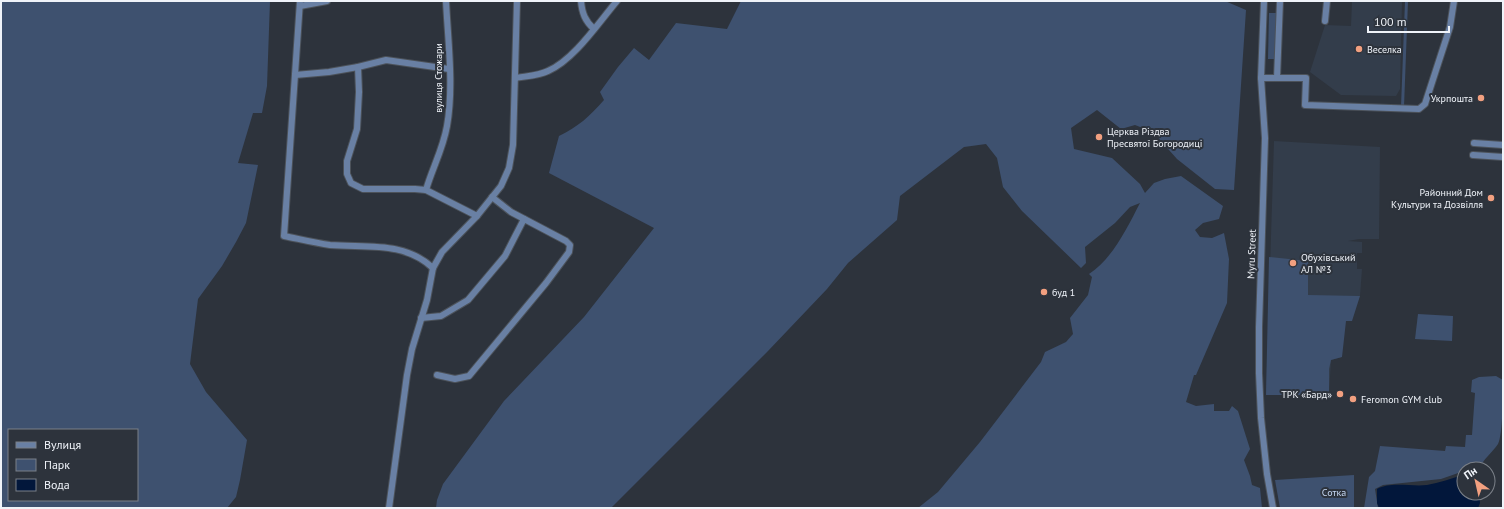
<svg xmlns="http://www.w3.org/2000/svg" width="1504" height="509" viewBox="0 0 1504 509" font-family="'PT Sans',sans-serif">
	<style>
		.built { fill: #333d4b }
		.green { fill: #3e516f; fill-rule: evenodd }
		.water { fill: #02173b }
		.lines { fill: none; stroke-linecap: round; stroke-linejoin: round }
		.street-casing { stroke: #4c525a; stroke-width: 8 }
		.street { stroke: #6980a4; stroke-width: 6 }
		.poi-dot { fill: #f2a080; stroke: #2d333c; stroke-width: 1.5 }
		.labels { text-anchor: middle; stroke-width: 4; stroke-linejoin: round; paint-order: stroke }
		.poi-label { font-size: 10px; fill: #eff3f9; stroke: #2d333c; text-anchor: start }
		.street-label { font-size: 10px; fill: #eff3f9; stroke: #2d333c }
		.park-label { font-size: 10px; fill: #c5d7f2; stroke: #2d333c }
	</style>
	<rect width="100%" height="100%" fill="#2d333c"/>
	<g class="built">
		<path d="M1352 1H1402L1400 89 1396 96 1341 95 1310 72 1325 25 1351 26Z"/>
		<path d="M1274 141 1380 147 1379 239H1359L1348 241 1362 242V253H1357V269H1362L1360 296H1343L1342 357 1331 360 1329 395H1266Z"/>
	</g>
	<g class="green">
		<path d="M1 1H270L267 86 262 113H253L238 163 258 165 246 223 236 242 222 266 198 299 190 364 206 392 247 440 240 480 236 497 227 508H1ZM9 430H137V500H9Z"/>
		<path d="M741 1H1225L1246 10 1234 190 1215 189 1177 159 1153 132 1135 125 1121 129 1097 110 1071 128 1074 149 1112 158 1140 184 1145 193 1154 183 1165 179 1181 176 1223 206 1219 219 1203 223 1195 230 1200 237 1212 238 1224 233 1229 259 1227 303 1196 375H1194L1186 402 1196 406 1214 404V411H1229L1232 406 1238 411 1250 449 1244 460 1250 476 1252 485 1260 488 1262 508H918L938 492 980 442 1041 362 1045 352 1066 342 1073 334 1070 318 1088 295 1092 277 1089 274C1113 258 1127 228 1140 203L1130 207 1115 223 1085 247 1086 263 1081 268 1022 211 1003 187 997 158 986 144 964 147 900 196 897 220 848 263 827 289 768 351 611 508H436L437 500 443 484 504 401 584 317 654 228 549 173 559 136C578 127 590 116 604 100L600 92 618 67 634 48 649 60 676 23 727 29Z"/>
		<path d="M1405 1H1408L1404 107H1401Z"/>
		<path d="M1269 13H1279L1278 59H1268Z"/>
		<path d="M1269 257 1308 261V295L1360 296 1352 321H1346L1342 357 1331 360 1329 369V395H1266Z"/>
		<path d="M1418 314 1453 316 1452 341 1415 339Z"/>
		<path d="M1496 376 1503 380C1503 392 1503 435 1498 444 1492 453 1483 459 1479 469H1464V471L1441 479 1383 485 1375 489 1378 508H1364L1369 477 1375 471 1380 446 1445 451 1446 446 1465 447 1466 435H1472L1475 393 1471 392 1472 380 1479 377Z"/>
		<path d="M1354 475V508H1280L1275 480Z"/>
	</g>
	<path class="water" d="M1464 475V493H1479L1480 503 1478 508H1379L1377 503V489C1391 481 1411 487 1427 485 1439 483 1452 478 1464 475Z"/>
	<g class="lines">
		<g class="street-casing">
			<g id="street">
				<path d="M300 1 284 236C299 239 315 243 330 245 367 248 404 241 433 268"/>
				<path d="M446 1C448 42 454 86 447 126 443 149 432 169 426 190L477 216"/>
				<path d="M581 1C582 13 585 21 594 29"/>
				<path d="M1264 1 1261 78 1265 138 1259 327V373L1261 418 1267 474 1273 508"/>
				<path d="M300 6 327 1"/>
				<path d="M1325 21 1327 1"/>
				<path d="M358 67 359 92 357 129 347 161V174L351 183 363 189H415L426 190"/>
				<path d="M295 75 329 72 358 67 386 60 449 69"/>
				<path d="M515 78C526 76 538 76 548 71 574 60 599 22 617 1"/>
				<path d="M1261 78H1306L1305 105 1419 109 1425 104 1450 27 1454 1"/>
				<path d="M1277 78 1280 1"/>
				<path d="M1474 143 1503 145"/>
				<path d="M1473 155 1503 157"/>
				<path d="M421 318 441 316 468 300 505 256 524 219"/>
				<path d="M437 375 455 379 469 376 546 283 569 252 570 245 566 241 511 212 492 197"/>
				<path d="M389 508 407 375 412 349 427 300 433 268 442 252 477 216 501 186 509 168 513 145 517 1"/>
			</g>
		</g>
		<use href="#street" class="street"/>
	</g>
	<g class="poi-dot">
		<circle cx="1359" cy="49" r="4"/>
		<circle cx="1481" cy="98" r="4"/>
		<circle cx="1099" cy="137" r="4"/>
		<circle cx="1491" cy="198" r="4"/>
		<circle cx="1293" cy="263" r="4"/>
		<circle cx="1044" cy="292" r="4"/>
		<circle cx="1340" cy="394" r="4"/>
		<circle cx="1353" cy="399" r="4"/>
	</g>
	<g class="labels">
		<g class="poi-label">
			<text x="1367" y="53">Веселка</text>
			<text x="1473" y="102" text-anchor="end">Укрпошта</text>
			<text x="1107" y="135">Церква Різдва<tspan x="1107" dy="12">Пресвятої Богородиці</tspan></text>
			<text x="1483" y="196" text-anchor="end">Районний Дом<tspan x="1483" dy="12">Культури та Дозвілля</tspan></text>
			<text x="1301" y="261">Обухівський<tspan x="1301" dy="12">АЛ №3</tspan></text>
			<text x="1052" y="296">буд 1</text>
			<text x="1332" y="398" text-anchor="end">ТРК «Бард»</text>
			<text x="1361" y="403">Feromon GYM club</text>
		</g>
		<g class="street-label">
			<text transform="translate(438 78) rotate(-90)" y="4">вулиця Стожари</text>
			<text transform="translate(1251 254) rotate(-88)" y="4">Myru Street</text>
		</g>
		<g class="park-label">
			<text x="1334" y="496">Сотка</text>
		</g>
	</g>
	<rect width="1504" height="509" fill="none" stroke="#eff3f9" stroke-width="4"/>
	<rect x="8" y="429" width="130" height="72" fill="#2d333c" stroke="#7b8088"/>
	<rect x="16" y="442" width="20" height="6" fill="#6980a4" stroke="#7b8088"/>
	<text x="44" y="449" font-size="12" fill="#eff3f9">Вулиця</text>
	<rect x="16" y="459" width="20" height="12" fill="#3e516f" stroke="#7b8088"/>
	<text x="44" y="469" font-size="12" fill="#eff3f9">Парк</text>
	<rect x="16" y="479" width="20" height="12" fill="#02173b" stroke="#7b8088"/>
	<text x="44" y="489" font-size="12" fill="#eff3f9">Вода</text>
	<g transform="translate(1476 481) rotate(326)"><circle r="19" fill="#2d333c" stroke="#7b8088"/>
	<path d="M0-3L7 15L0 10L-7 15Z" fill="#f2a080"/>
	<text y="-6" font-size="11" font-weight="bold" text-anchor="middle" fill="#eff3f9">Пн</text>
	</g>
	<path d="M1368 26v6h81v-6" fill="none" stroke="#eff3f9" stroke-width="2"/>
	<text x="1374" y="26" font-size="12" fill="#eff3f9" stroke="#2d333c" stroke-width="3" paint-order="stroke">100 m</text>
</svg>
